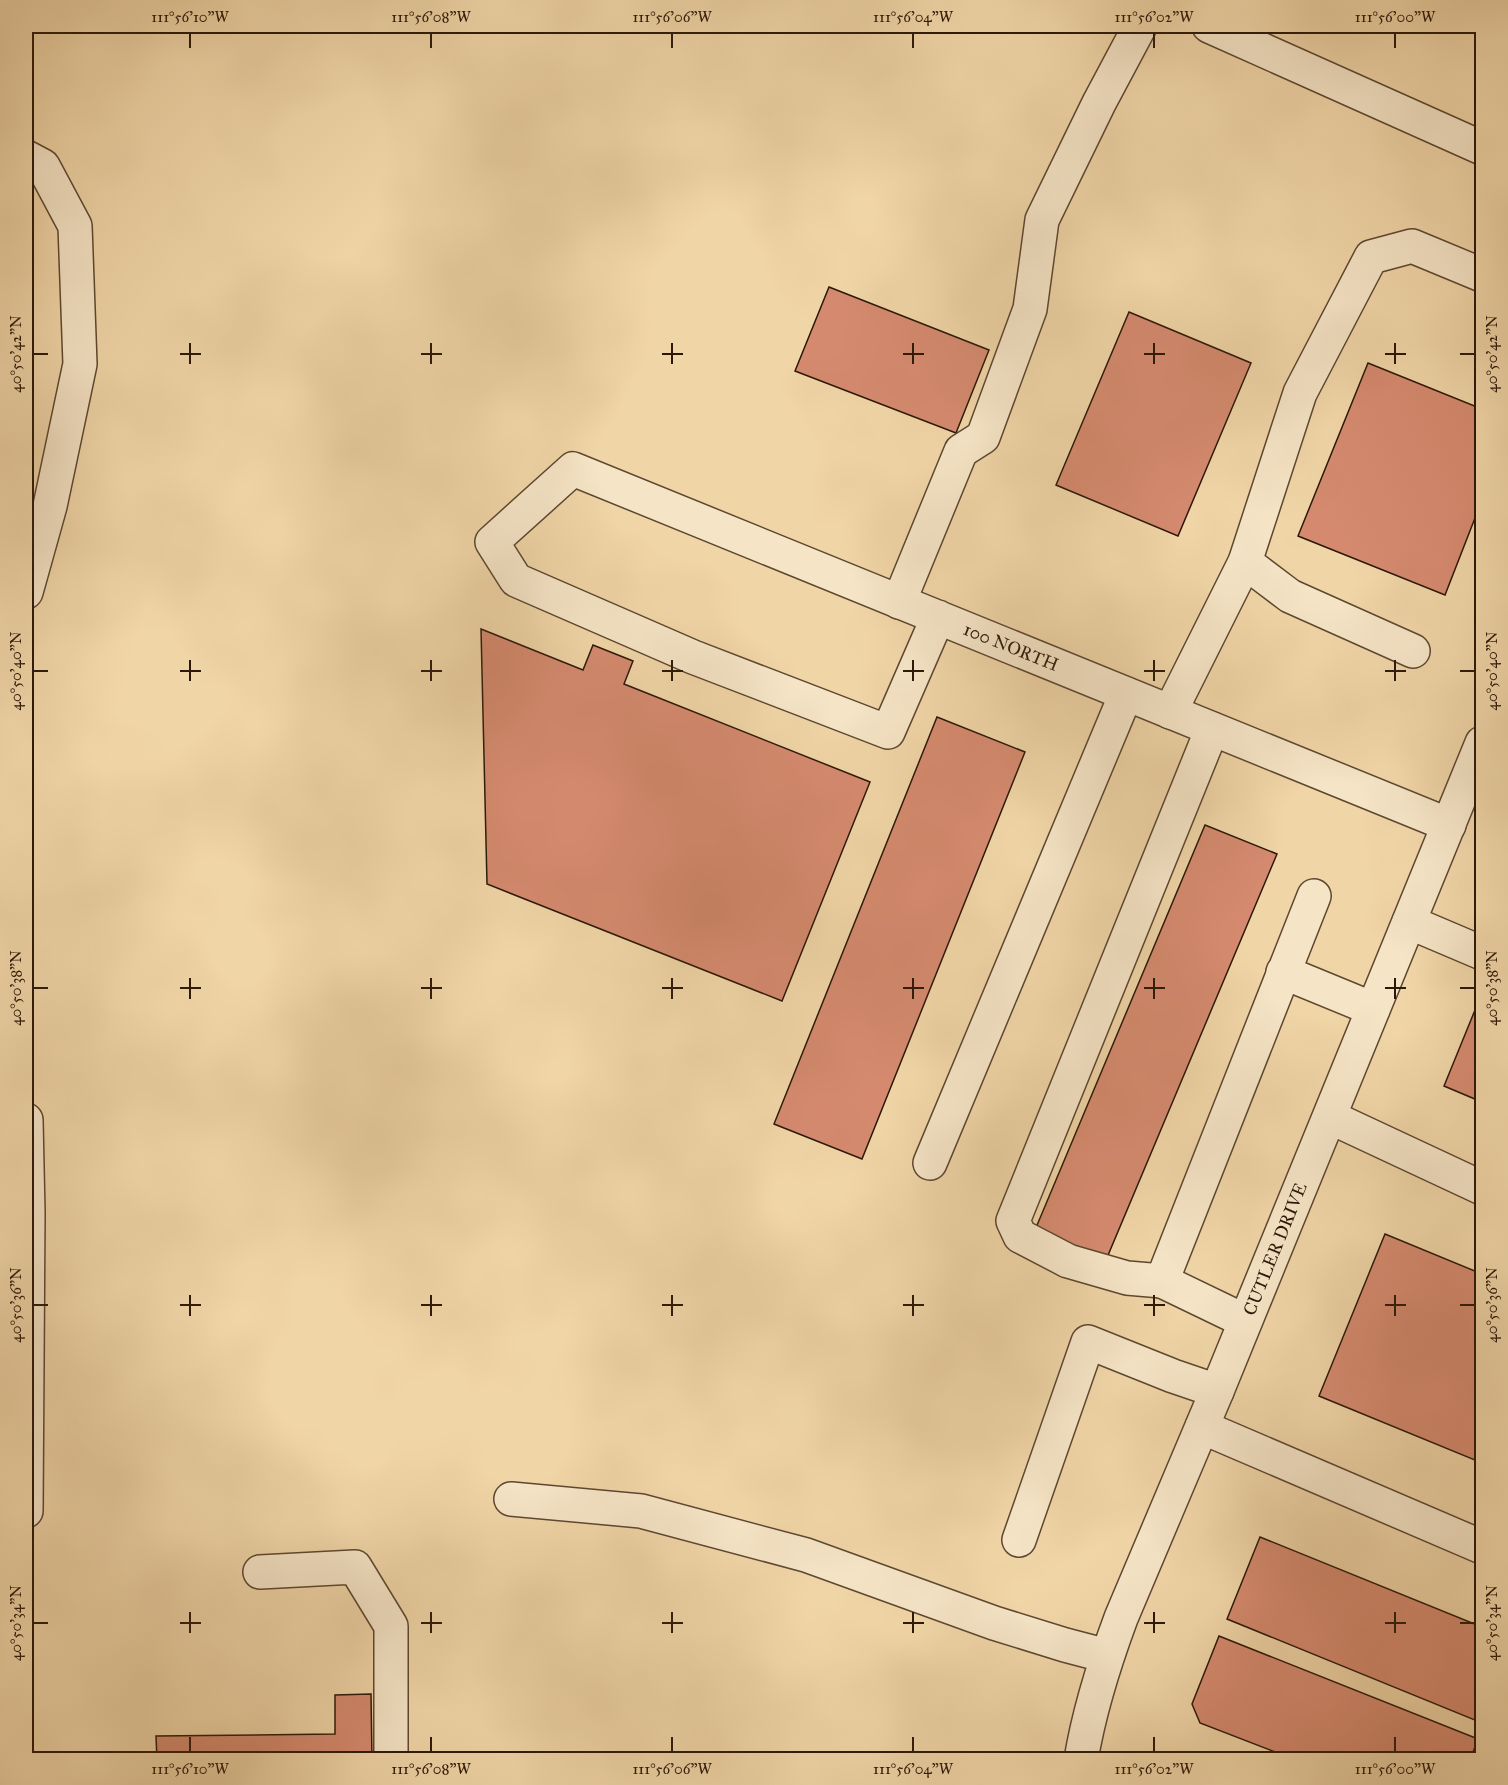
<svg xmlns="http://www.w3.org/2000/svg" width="1508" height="1785" viewBox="0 0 1508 1785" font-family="'IM FELL Great Primer',serif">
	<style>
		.building { fill: #d58a6f; stroke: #2c1809; stroke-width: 1.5 }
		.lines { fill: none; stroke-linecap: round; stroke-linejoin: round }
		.minor-casing { stroke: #5d4730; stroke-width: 36 }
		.minor { stroke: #f5e4c6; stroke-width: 33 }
		.ticks { fill: none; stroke: #2c1809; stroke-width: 2 }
		.labels { text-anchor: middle; stroke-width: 4.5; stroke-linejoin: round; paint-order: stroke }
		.street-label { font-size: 18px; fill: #2c1809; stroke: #f5e4c6 }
		.neatline { fill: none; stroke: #2c1809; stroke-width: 2 }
		.ticks-label { font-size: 15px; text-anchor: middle; fill: #2c1809 }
	</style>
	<rect width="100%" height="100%" fill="#f0d5a7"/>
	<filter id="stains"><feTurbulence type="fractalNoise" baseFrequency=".00333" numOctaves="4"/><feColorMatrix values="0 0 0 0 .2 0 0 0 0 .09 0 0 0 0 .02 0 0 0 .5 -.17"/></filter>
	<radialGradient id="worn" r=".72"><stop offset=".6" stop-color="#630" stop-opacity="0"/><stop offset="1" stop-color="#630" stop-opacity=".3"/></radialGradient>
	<g class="building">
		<path d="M829 287 989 350 956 433 795 371Z"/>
		<path d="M1129 312 1251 363 1178 536 1056 485Z"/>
		<path d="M1368 363 1482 409V500L1445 595 1298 536Z"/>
		<path d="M481 629 583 670 593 645 633 661 624 684 870 782 782 1001 487 884Z"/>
		<path d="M937 717 1025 752 862 1159 774 1124Z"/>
		<path d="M1205 825 1277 854 1106 1260 1035 1230Z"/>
		<path d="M1475 1010 1482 1013V1102L1444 1086Z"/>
		<path d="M1385 1234 1482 1274V1463L1319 1396Z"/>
		<path d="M1260 1537 1482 1627V1723L1227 1619Z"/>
		<path d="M1219 1636 1478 1739 1470 1760H1296L1200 1723 1192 1704Z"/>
		<path d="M371 1694 372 1760H157L156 1736 335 1734V1695Z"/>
	</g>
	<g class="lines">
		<g class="minor-casing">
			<g id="minor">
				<path d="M1209 26 1482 148"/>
				<path d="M26 157 43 166 75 226 80 364 50 506 26 592"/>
				<path d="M1245 562 1290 596 1413 651"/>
				<path d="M899 602 961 451 983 437 1030 309 1042 220 1099 103 1140 26"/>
				<path d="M938 617 888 732 693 657 516 580 492 542 573 469 1449 825"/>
				<path d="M1170 712 1245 562 1300 393 1371 257 1412 246 1482 275"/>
				<path d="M1409 922 1482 953"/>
				<path d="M1283 972 1373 1009"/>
				<path d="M1330 1117 1482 1188"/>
				<path d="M26 1120 28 1213 26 1511"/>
				<path d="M930 1163 1126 694"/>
				<path d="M1162 1281 1127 1278 1068 1261 1020 1236 1013 1221 1212 729"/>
				<path d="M1245 1321 1162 1281 1314 896"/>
				<path d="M1202 1427 1482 1547"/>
				<path d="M511 1499 641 1511 806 1555 994 1623 1065 1645 1107 1656"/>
				<path d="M1019 1540 1088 1342 1173 1376 1217 1391"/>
				<path d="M260 1572 355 1567 391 1626V1760"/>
				<path d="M1081 1760C1089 1711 1104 1664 1121 1618L1217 1391 1482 743"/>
			</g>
		</g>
		<use href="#minor" class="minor"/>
	</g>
	<path class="ticks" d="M190 33V48M431 33V48M672 33V48M913 33V48M1154 33V48M1395 33V48M190 343V364M431 343V364M672 343V364M913 343V364M1154 343V364M1395 343V364M33 354H48M180 354H201M421 354H442M662 354H683M903 354H924M1144 354H1165M1385 354H1406M1460 354H1475M190 660V681M431 660V681M672 660V681M913 660V681M1154 660V681M1395 660V681M33 671H48M180 671H201M421 671H442M662 671H683M903 671H924M1144 671H1165M1385 671H1406M1460 671H1475M190 978V999M431 978V999M672 978V999M913 978V999M1154 978V999M1395 978V999M33 988H48M180 988H201M421 988H442M662 988H683M903 988H924M1144 988H1165M1385 988H1406M1460 988H1475M190 1295V1316M431 1295V1316M672 1295V1316M913 1295V1316M1154 1295V1316M1395 1295V1316M33 1305H48M180 1305H201M421 1305H442M662 1305H683M903 1305H924M1144 1305H1165M1385 1305H1406M1460 1305H1475M190 1612V1633M431 1612V1633M672 1612V1633M913 1612V1633M1154 1612V1633M1395 1612V1633M33 1623H48M180 1623H201M421 1623H442M662 1623H683M903 1623H924M1144 1623H1165M1385 1623H1406M1460 1623H1475M190 1737V1752M431 1737V1752M672 1737V1752M913 1737V1752M1154 1737V1752M1395 1737V1752"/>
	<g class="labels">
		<g class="street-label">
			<text transform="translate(1011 647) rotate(22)" y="6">100 NORTH</text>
			<text transform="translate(1275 1249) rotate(-68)" y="6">CUTLER DRIVE</text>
		</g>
	</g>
	<rect width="1508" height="1785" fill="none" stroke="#f0d5a7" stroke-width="66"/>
	<rect x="33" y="33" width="1442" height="1719" class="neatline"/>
	<g class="ticks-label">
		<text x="190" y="22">111°56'10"W</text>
		<text x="431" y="22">111°56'08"W</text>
		<text x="672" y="22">111°56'06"W</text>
		<text x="913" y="22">111°56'04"W</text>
		<text x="1154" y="22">111°56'02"W</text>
		<text x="1395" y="22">111°56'00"W</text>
		<text transform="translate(16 354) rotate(-90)" y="5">40°50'42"N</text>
		<text transform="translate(1492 354) rotate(-90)" y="5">40°50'42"N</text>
		<text transform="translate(16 671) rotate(-90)" y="5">40°50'40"N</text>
		<text transform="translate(1492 671) rotate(-90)" y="5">40°50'40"N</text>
		<text transform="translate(16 988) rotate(-90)" y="5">40°50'38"N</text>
		<text transform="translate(1492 988) rotate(-90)" y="5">40°50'38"N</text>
		<text transform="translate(16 1305) rotate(-90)" y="5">40°50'36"N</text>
		<text transform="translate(1492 1305) rotate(-90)" y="5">40°50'36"N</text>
		<text transform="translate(16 1623) rotate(-90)" y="5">40°50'34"N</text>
		<text transform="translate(1492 1623) rotate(-90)" y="5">40°50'34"N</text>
		<text x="190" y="1774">111°56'10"W</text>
		<text x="431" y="1774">111°56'08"W</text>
		<text x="672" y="1774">111°56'06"W</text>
		<text x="913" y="1774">111°56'04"W</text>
		<text x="1154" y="1774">111°56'02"W</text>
		<text x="1395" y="1774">111°56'00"W</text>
	</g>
	<rect width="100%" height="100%" filter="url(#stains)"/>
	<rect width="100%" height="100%" fill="url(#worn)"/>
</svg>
